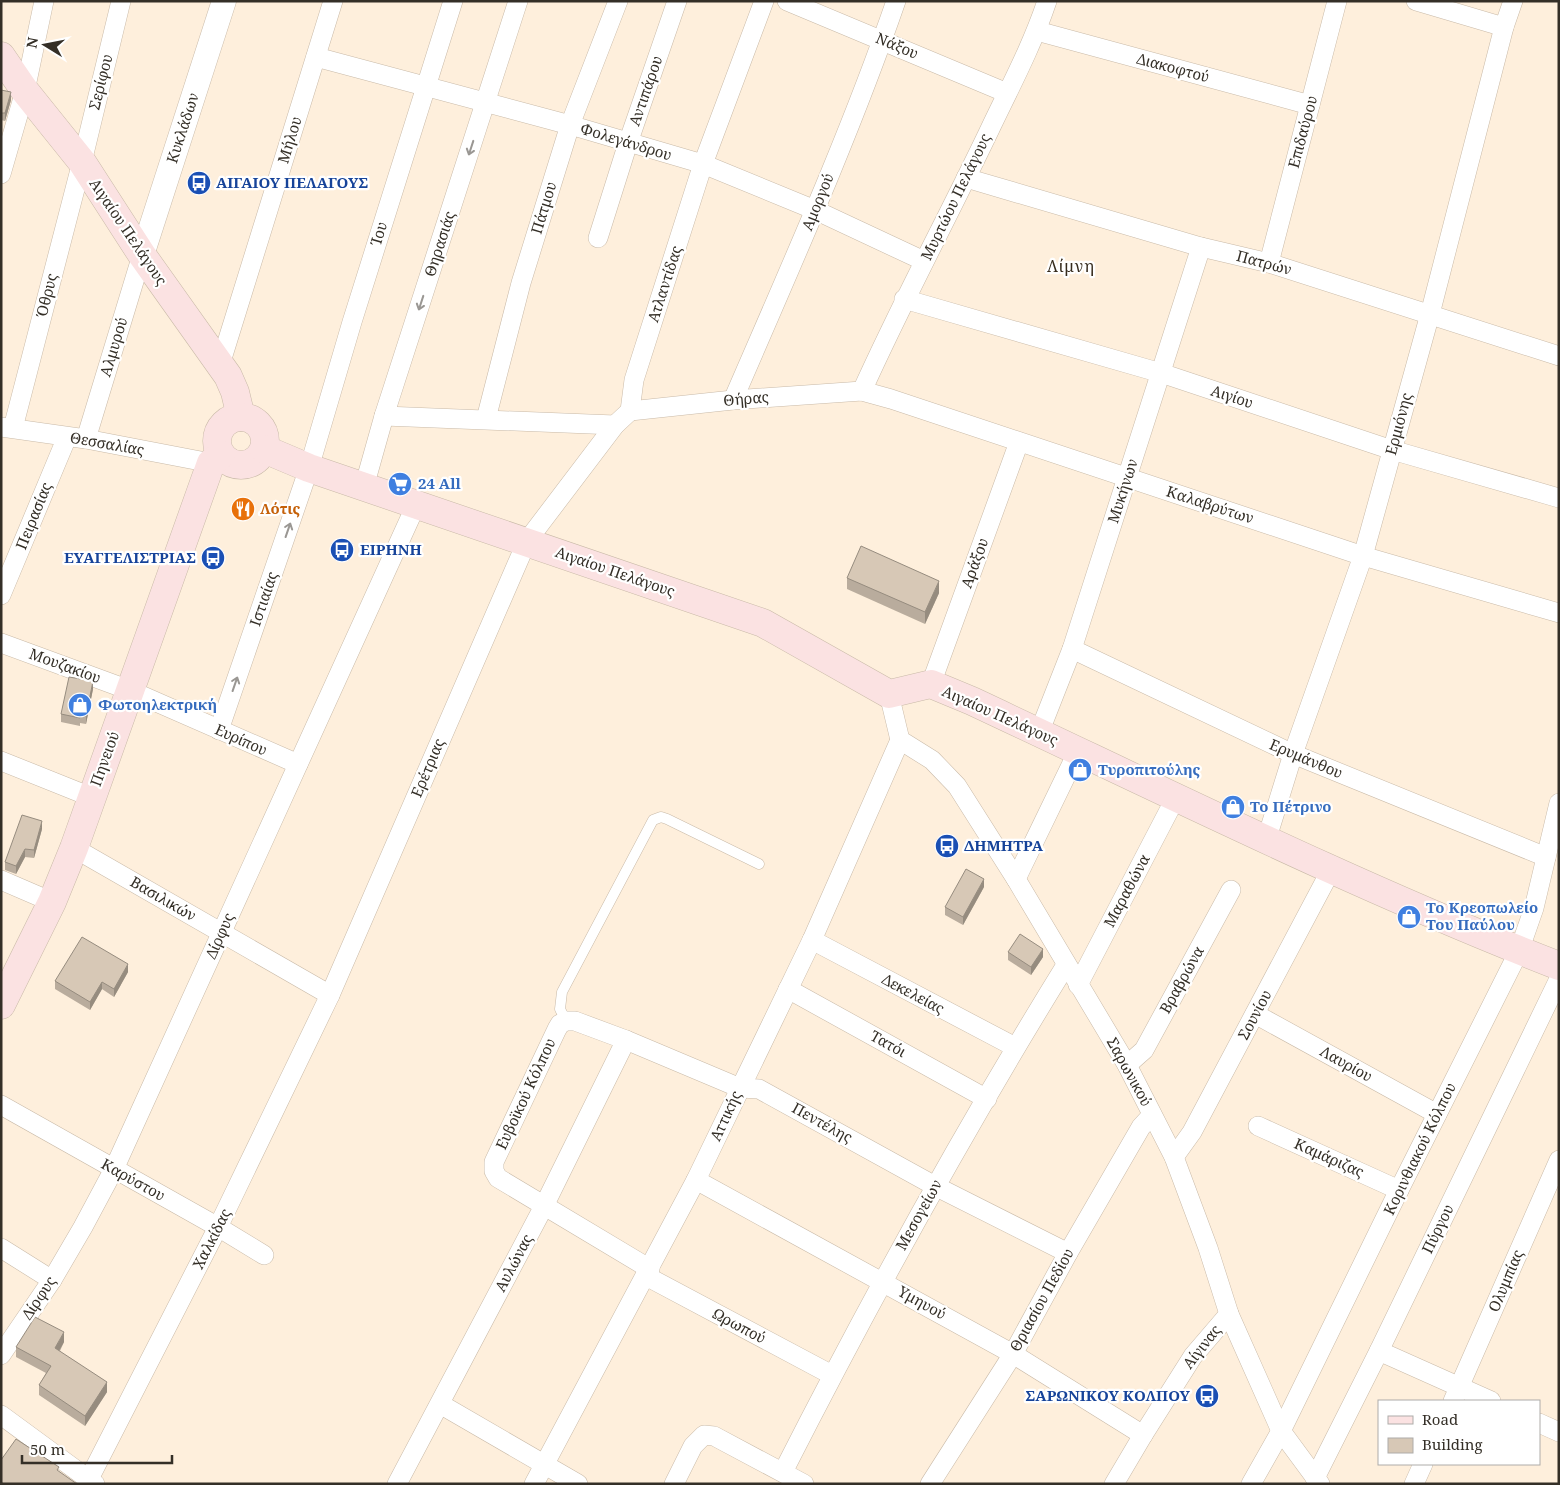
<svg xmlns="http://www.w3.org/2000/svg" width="1560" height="1485" viewBox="0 0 1560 1485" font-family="'Noto Serif',serif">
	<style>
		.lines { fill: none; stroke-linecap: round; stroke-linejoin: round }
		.service-casing { stroke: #c9baa8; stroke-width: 11 }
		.minor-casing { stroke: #c9baa8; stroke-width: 20 }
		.tertiary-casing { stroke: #c9baa8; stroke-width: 25 }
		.secondary-casing { stroke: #c9baa8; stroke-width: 29 }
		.service { stroke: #fff; stroke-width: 10 }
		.minor { stroke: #fff; stroke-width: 19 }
		.tertiary { stroke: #fff; stroke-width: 24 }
		.secondary { stroke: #fbe2e2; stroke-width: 28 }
		.wall { fill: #b9ac9d }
		.shaded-wall { fill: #968c7f }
		.building { fill: #d7c8b6; stroke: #968c7f }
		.oneway { stroke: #9a9793 }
		.labels { text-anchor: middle; stroke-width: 4.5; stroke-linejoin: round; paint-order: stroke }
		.street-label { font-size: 15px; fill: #342f27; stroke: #fff }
		.transit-label { font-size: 15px; font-weight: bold; fill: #164399; stroke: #fff; text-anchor: start }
		.shop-label { font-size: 15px; font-weight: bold; fill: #366cbe; stroke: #fff; text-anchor: start }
		.food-label { font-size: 15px; font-weight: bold; fill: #c56008; stroke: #fff; text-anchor: start }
		.neighbourhood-label { font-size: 16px; letter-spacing: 1px; fill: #362b1c; stroke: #fff }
	</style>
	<rect width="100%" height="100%" fill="#feefdc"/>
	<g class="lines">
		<g class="service-casing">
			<path id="service" d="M566 1021 560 1009 562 992 653 820 661 817 667 819 759 864"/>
		</g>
		<g class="minor-casing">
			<g id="minor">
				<path d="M787 1 1007 93"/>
				<path d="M1416 1 1504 27"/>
				<path d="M1037 31 1310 105"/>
				<path d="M316 57 570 125 703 164 815 210 924 261"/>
				<path d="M1 174 25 91 44 1"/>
				<path d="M966 178 1201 247 1269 263 1559 356"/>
				<path d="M598 238 628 143 677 1"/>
				<path d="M1269 263 1337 1"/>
				<path d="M904 299 1161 373 1392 450 1559 498"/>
				<path d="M220 365 333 1"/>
				<path d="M862 391C902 302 948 217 990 129 1010 87 1032 46 1047 1"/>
				<path d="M733 400C790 268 849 137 896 1"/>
				<path d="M630 411 733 400 862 391 891 399 1363 556 1559 613"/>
				<path d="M384 416 615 425"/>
				<path d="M486 419 521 283 570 125 618 1"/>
				<path d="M1 427 86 439 211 463"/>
				<path d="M13 428 82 162 121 1"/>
				<path d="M86 439 142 255"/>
				<path d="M364 487 384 416 518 1"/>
				<path d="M1 595 67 437"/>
				<path d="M1 643 129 690 298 764"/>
				<path d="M1072 649 1293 754 1546 857"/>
				<path d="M931 684 1019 442"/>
				<path d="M889 694 900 740 932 760 957 786 1016 879 1127 1065 1174 1157 1208 1248 1229 1314 1281 1431 1320 1484"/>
				<path d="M219 730 309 468 352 322 453 1"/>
				<path d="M1039 733 1072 649 1201 247"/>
				<path d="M1 761 91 797"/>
				<path d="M1266 841 1293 754 1363 556 1430 314 1504 27 1513 1"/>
				<path d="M74 848 330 995"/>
				<path d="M1016 879 1078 751"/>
				<path d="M1 880 52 902"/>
				<path d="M812 940 1015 1047"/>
				<path d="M1078 985 1176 797"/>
				<path d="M788 989 987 1099"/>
				<path d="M1255 1014 1437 1114"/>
				<path d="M1127 1065 1144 1050 1231 890"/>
				<path d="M1 1105 218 1227 264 1255"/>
				<path d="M1258 1126 1399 1190"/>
				<path d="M1174 1157 1192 1132 1331 870"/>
				<path d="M696 1180 1013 1354 1143 1435"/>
				<path d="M1 1248 52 1280"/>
				<path d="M650 1269 498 1178 494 1171V1162L557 1029 560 1024 566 1021H575L626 1040 740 1088 759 1089 935 1186 1068 1253"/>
				<path d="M646 1276 832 1375"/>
				<path d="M1379 1351 1491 1401"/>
				<path d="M1 1355 52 1280 83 1227 114 1169 416 505"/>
				<path d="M1453 1401 1559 1160"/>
				<path d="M440 1404 578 1484"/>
				<path d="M1 1415 95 1484"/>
				<path d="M1539 1423 1559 1432"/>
				<path d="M783 1472C871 1299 964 1130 1066 965"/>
				<path d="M1315 1478 1379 1351 1559 979"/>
				<path d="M89 1479 218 1227 330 995 527 541 615 425 630 411 634 380 703 164 764 1"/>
				<path d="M397 1484 544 1206 626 1040"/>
				<path d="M534 1484 696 1180 812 940 900 740"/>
				<path d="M674 1484 693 1446 704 1435 714 1436 804 1484"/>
				<path d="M930 1484 1013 1354 1068 1253 1141 1127 1152 1115"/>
				<path d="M1114 1484 1143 1435 1193 1356 1229 1314"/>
				<path d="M1251 1484 1281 1431 1399 1190 1519 951 1534 908 1559 803"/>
				<path d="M1414 1484 1423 1464"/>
			</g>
		</g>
		<g class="tertiary-casing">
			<path id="tertiary" d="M142 255 224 1"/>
		</g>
		<g class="secondary-casing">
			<g id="secondary">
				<path d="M1 56 25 91 82 162 142 255 228 376 235 392 241 417"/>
				<circle cx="241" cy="441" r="24"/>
				<path d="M264 449 309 468 763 623 889 694 931 684 972 701C1166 792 1359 888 1559 966"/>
				<path d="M1 1005 52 902 74 848 211 463 221 455"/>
			</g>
		</g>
		<use href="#service" class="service"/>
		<use href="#minor" class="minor"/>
		<use href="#tertiary" class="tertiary"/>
		<use href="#secondary" class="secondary"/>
	</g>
	<g class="wall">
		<path d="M1 76 2 86V90L11 100 5 121 1 120Z"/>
		<path d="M847 578 939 593 925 624 847 589Z"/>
		<path d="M93 689 86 724 80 723V726L61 722V714Z"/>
		<path d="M42 829 34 858 25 857 16 874 5 870V862Z"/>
		<path d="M984 887 963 925 945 915V907Z"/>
		<path d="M1008 952 1043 957 1031 975 1008 960Z"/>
		<path d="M128 972 114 997 102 989 90 1010 55 989V981Z"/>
		<path d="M64 1342 60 1351 107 1392 85 1426 39 1395V1385L46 1373 16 1357V1347Z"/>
	</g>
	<g class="shaded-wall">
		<path d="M11 92V100L5 121V113Z"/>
		<path d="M939 581V593L925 624V612Z"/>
		<path d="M93 681V689L86 724V716Z"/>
		<path d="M42 821V829L34 858V850Z"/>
		<path d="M25 849V857L16 874V866Z"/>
		<path d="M984 879V887L963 925V917Z"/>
		<path d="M1043 949V957L1031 975V967Z"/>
		<path d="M128 964V972L114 997V989Z"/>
		<path d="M102 982V989L90 1010V1002Z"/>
		<path d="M64 1332V1342L55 1358V1348Z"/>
		<path d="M107 1382V1392L85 1426V1416Z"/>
	</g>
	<g class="building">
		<path d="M1 90 11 92 5 113H1Z"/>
		<path d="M861 546 939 581 925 612 847 578Z"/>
		<path d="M69 677 93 681 86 716 80 715V718L61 714Z"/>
		<path d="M22 815 42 821 34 850 25 849 16 866 5 862Z"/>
		<path d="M966 869 984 879 963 917 945 907Z"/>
		<path d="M1020 934 1043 949 1031 967 1008 952Z"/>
		<path d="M82 937 128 964 114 989 102 982 90 1002 55 981Z"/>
		<path d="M35 1317 64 1332 55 1348 107 1382 85 1416 39 1385 51 1366 16 1347Z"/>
		<path d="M16 1439 59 1467 57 1470 77 1484H4L1 1482V1460Z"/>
	</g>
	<defs><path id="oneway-shaft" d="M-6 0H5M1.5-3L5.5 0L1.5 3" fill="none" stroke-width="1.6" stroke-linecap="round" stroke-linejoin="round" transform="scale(1.25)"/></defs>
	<g class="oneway">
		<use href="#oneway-shaft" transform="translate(471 148) rotate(108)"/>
		<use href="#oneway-shaft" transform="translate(421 303) rotate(108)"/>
		<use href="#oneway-shaft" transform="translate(288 530) rotate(-71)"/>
		<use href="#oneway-shaft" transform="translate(235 684) rotate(-71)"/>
	</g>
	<defs>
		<g id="bus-disc" transform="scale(1.25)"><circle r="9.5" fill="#1a4fb4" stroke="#fff"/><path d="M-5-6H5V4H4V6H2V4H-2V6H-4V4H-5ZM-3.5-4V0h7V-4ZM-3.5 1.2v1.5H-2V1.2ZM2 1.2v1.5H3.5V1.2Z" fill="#fff"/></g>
		<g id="supermarket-disc" transform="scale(1.25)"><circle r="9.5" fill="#3f7fe0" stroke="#fff"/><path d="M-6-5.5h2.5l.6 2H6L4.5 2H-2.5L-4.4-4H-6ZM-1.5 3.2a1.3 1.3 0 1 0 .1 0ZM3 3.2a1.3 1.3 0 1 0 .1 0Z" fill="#fff"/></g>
		<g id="restaurant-disc" transform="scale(1.25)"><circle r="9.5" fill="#e8710a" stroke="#fff"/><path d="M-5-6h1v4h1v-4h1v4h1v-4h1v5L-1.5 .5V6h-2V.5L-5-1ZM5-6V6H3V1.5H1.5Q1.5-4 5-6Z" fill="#fff"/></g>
		<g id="shop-disc" transform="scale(1.25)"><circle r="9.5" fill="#3f7fe0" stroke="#fff"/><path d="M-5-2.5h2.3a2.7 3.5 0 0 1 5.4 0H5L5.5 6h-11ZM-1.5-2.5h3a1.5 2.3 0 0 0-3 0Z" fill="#fff"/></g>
	</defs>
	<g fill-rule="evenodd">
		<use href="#bus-disc" x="199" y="183"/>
		<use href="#supermarket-disc" x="400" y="484"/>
		<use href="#restaurant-disc" x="243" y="509"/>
		<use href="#bus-disc" x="342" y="550"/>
		<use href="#bus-disc" x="213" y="558"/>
		<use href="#shop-disc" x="80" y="705"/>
		<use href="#shop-disc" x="1080" y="770"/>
		<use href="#shop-disc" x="1233" y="807"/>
		<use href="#bus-disc" x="947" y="846"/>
		<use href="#shop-disc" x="1409" y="917"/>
		<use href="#bus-disc" x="1207" y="1396"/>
	</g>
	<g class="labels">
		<g class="street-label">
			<text transform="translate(897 46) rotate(23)" y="5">Νάξου</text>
			<text transform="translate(1173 68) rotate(15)" y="5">Διακοφτού</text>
			<text transform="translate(101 82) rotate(-76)" y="5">Σερίφου</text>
			<text transform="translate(646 91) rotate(-71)" y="5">Αντιπάρου</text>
			<text transform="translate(183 128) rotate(-72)" y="5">Κυκλάδων</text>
			<text transform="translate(1303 132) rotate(-75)" y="5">Επιδαύρου</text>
			<text transform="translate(290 140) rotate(-73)" y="5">Μήλου</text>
			<text transform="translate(626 142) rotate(17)" y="5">Φολεγάνδρου</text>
			<text transform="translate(956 197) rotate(-64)" y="5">Μυρτώου Πελάγους</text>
			<text transform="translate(818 202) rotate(-68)" y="5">Αμοργού</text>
			<text transform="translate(544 208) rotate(-73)" y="5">Πάτμου</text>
			<text transform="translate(128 232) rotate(56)" y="5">Αιγαίου Πελάγους</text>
			<text transform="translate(379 234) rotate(-73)" y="5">Ίου</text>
			<text transform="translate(440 244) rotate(-72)" y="5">Θηρασιάς</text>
			<text transform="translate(1264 263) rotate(15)" y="5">Πατρών</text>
			<text transform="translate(665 284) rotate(-72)" y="5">Ατλαντίδας</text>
			<text transform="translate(47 295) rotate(-76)" y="5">Όθρυς</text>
			<text transform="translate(114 347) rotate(-73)" y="5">Αλμυρού</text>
			<text transform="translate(1232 397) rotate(18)" y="5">Αιγίου</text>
			<text transform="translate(746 399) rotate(-5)" y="5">Θήρας</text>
			<text transform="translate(1399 424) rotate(-75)" y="5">Ερμιόνης</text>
			<text transform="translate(107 444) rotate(10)" y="5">Θεσσαλίας</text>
			<text transform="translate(1123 491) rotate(-72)" y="5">Μυκήνων</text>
			<text transform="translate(1210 505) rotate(18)" y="5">Καλαβρύτων</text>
			<text transform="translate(34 516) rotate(-68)" y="5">Πειρασίας</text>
			<text transform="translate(975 563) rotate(-70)" y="5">Αράξου</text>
			<text transform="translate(615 572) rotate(19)" y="5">Αιγαίου Πελάγους</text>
			<text transform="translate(264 599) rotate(-71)" y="5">Ιστιαίας</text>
			<text transform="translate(65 666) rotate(20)" y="5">Μουζακίου</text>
			<text transform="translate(1000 716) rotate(24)" y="5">Αιγαίου Πελάγους</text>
			<text transform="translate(241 740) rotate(24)" y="5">Ευρίπου</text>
			<text transform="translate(105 759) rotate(-70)" y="5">Πηνειού</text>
			<text transform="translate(1306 759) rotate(23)" y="5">Ερυμάνθου</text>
			<text transform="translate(428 768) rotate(-67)" y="5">Ερέτριας</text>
			<text transform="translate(1127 891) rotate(-62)" y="5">Μαραθώνα</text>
			<text transform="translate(163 899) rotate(30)" y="5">Βασιλικών</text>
			<text transform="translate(220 936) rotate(-66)" y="5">Δίρφυς</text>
			<text transform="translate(1182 980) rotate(-61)" y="5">Βραβρώνα</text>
			<text transform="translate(913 994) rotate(28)" y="5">Δεκελείας</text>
			<text transform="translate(1255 1015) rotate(-62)" y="5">Σουνίου</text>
			<text transform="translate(888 1044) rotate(29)" y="5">Τατόι</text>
			<text transform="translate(1346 1064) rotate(29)" y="5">Λαυρίου</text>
			<text transform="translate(1129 1072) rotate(61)" y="5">Σαρωνικού</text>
			<text transform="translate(526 1094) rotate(-65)" y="5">Ευβοϊκού Κόλπου</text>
			<text transform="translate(726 1116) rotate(-65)" y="5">Αττικής</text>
			<text transform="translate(822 1123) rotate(29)" y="5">Πεντέλης</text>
			<text transform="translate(1420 1149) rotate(-64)" y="5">Κορινθιακού Κόλπου</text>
			<text transform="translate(1329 1158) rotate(24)" y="5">Καμάριζας</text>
			<text transform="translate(133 1180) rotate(29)" y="5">Καρύστου</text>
			<text transform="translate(919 1215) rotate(-61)" y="5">Μεσογείων</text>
			<text transform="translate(1438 1229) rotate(-64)" y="5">Πύργου</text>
			<text transform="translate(212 1239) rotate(-63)" y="5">Χαλκίδας</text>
			<text transform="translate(514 1263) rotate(-62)" y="5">Αυλώνας</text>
			<text transform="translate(1506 1281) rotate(-67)" y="5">Ολυμπίας</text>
			<text transform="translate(39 1298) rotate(-56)" y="5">Δίρφυς</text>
			<text transform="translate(1042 1300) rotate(-61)" y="5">Θριασίου Πεδίου</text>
			<text transform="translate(922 1303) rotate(29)" y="5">Υμηυού</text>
			<text transform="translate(739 1326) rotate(28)" y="5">Ωρωπού</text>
			<text transform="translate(1202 1347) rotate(-52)" y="5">Αίγινας</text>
		</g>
		<g class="transit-label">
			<text x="216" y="188">ΑΙΓΑΙΟΥ ΠΕΛΑΓΟΥΣ</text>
			<text x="360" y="555">ΕΙΡΗΝΗ</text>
			<text x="196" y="563" text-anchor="end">ΕΥΑΓΓΕΛΙΣΤΡΙΑΣ</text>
			<text x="964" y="851">ΔΗΜΗΤΡΑ</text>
			<text x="1190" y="1401" text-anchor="end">ΣΑΡΩΝΙΚΟΥ ΚΟΛΠΟΥ</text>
		</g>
		<g class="shop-label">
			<text x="418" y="489">24 All</text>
			<text x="98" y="710">Φωτοηλεκτρική</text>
			<text x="1098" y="775">Τυροπιτούλης</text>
			<text x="1250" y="812">Το Πέτρινο</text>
			<text x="1426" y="913">Το Κρεοπωλείο<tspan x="1426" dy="17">Του Παύλου</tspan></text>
		</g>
		<g class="food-label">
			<text x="260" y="514">Λότις</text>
		</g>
		<g class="neighbourhood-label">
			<text x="1071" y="272">Λίμνη</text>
		</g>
	</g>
	<rect width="1560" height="1485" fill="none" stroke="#342f27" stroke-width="5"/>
	<rect x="1378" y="1400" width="162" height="65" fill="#ffffff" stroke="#aeaca9"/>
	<rect x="1388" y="1416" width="25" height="8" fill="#fbe2e2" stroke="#aeaca9"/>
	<text x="1422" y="1425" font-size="15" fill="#342f27">Road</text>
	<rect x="1388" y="1438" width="25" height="15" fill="#d7c8b6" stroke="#aeaca9"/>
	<text x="1422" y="1450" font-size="15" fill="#342f27">Building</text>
	<g transform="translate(45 45) rotate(280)" stroke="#ffffff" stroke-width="4" paint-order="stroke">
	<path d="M0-4L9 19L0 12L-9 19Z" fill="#342f27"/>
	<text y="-8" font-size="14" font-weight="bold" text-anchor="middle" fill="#342f27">N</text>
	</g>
	<path d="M22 1455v8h150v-8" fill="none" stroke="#342f27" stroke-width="2.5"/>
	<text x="30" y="1455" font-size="15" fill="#342f27" stroke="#ffffff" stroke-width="4" paint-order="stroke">50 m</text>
</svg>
